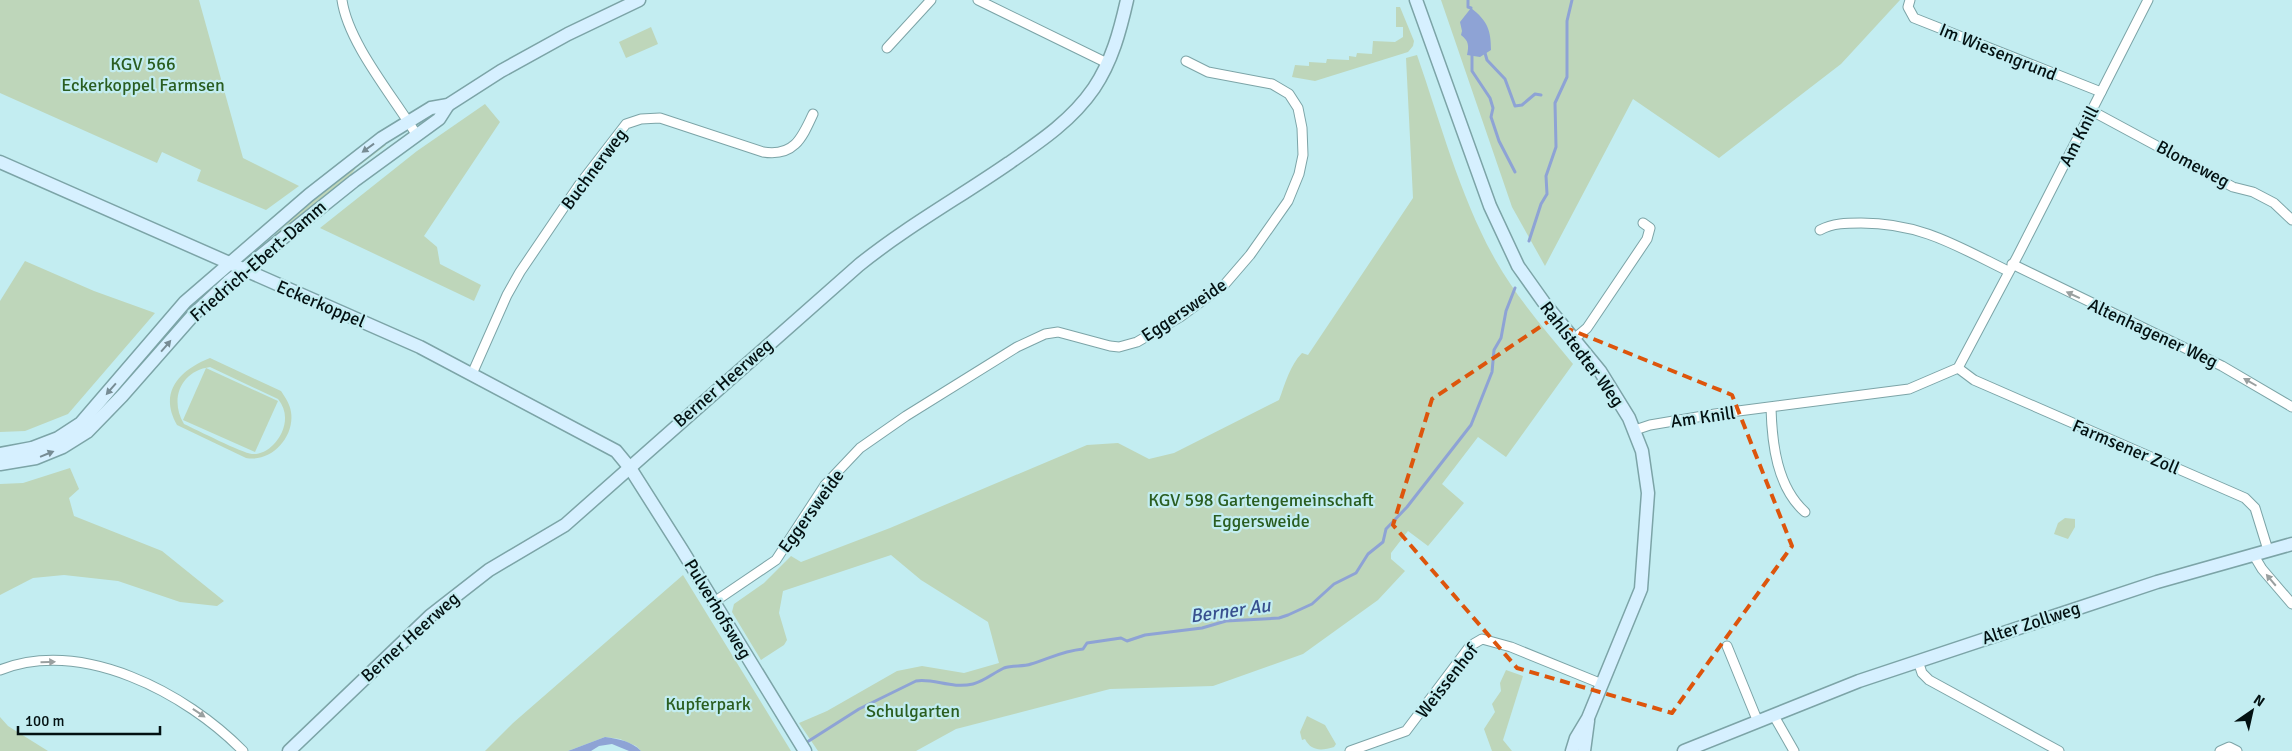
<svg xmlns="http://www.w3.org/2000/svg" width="2292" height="751" viewBox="0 0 2292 751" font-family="Signika,sans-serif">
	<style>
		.green { fill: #bed6ba; fill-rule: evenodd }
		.water { fill: #8ea3d5 }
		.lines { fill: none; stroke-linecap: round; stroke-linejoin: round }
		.stream { stroke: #8ea3d5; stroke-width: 3 }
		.street-casing { stroke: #7ca4a7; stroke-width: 11 }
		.secondary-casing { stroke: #7ca4a7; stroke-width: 15 }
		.street { stroke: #fff; stroke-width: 9 }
		.secondary { stroke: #d6f0ff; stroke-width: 12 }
		.oneway { fill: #778c94 }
		.oneway2 { fill: #9aa0a0 }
		.marked { fill: none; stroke: #dd550c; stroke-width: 4; stroke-dasharray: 10 6; stroke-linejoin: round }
		.labels { text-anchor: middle; stroke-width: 4.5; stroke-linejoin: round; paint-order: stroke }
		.street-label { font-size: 18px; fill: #031112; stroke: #c3edf1 }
		.park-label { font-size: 18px; fill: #2a5d20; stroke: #c3edf1 }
		.water-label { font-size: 19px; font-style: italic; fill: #374f8e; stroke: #c3edf1 }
	</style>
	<rect width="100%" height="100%" fill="#c3edf1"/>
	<g class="green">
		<path d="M0 0H199L243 158 299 186 266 210 197 181 201 170 162 152 157 163 0 93Z"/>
		<path d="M1441 0H1900L1841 64 1719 158 1633 99 1545 266 1512 207Z"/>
		<path d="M1396 7H1400L1414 41 1413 46 1408 52 1315 81 1292 77 1295 65 1309 66V62L1326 63 1327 59 1349 60V56L1356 57 1357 53 1372 54 1373 41 1395 42 1403 37V27H1396Z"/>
		<path d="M651 27 658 44 626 58 619 42Z"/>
		<path d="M1417 55C1441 124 1460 197 1496 261 1517 298 1546 331 1573 364L1506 457 1478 437 1442 484 1464 503 1428 546 1408 531 1391 553V559L1405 571 1378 600 1303 654 1213 686 1110 689 956 729 916 751H818L799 723 827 711 897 671 922 666 964 673 999 663 988 622 921 580 891 555 783 591 779 613 787 640 784 645 761 660 732 612 734 604 764 583 791 556 801 562 890 528 1087 445 1118 443 1149 459 1174 453 1279 400C1285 384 1290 365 1302 353L1308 355 1413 198 1406 58Z"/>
		<path d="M485 104 500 122 424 236 437 247 440 264 481 285 474 301 320 228 417 151Z"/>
		<path d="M383 143 386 145 356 168 348 179 261 249C299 209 340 177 383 143Z"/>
		<path d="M25 261 94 291 155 313 68 414 25 431 0 432V301Z"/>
		<path d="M210 358 281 391C285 397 290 404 291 412 295 437 271 463 246 458L177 425C158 392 180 370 210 358ZM210 367 278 399C286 409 287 420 282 432 277 443 266 455 252 454 242 453 197 430 184 424 169 399 181 371 210 367Z"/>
		<path d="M206 368 278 401 255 452 183 420Z"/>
		<path d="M70 468 79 489 69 498 74 516 162 551 224 601 217 606 180 602 118 581 64 575 33 578 0 595V484L23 483Z"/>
		<path d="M2065 518 2075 519V527L2068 539 2054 534 2058 523Z"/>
		<path d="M683 575 791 751H641L636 746 620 739 605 737 568 751H485L513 723Z"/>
		<path d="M1506 670 1523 676 1503 740 1512 751H1492L1484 729 1495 712 1492 704 1501 691 1500 683Z"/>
		<path d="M1307 716 1325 725 1336 744 1334 747C1321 751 1311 751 1305 739L1302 740 1300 732Z"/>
		<path d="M0 717 8 726 48 751H0Z"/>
	</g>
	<g class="water">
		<path d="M1471 8C1488 21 1491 31 1491 50L1480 57 1467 55C1469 46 1469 41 1461 35L1462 31 1460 22Z"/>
		<path d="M605 737C619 739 631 741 641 751H629L612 744 599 746 591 751H568Z"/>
	</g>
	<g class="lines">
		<g class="stream">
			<path d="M1468 0V7L1471 8"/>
			<path d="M1485 53 1487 60 1505 79 1515 106 1522 105 1535 94 1541 95"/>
			<path d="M1472 55V71L1490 98 1493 108 1491 117 1499 141 1515 172"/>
			<path d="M1529 241 1541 204 1547 194 1546 176 1556 147 1555 103 1567 77V21L1572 0"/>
			<path d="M804 744 859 709 916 681C934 678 951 689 973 684 985 681 993 673 1004 668 1013 665 1023 667 1031 664 1050 658 1063 651 1083 649L1087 643 1121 638 1127 641 1145 635 1202 628 1226 621 1279 618 1288 615 1312 604 1334 584 1356 573 1368 554 1383 542 1386 529 1407 507 1471 425 1492 372 1494 350 1501 338 1506 311 1515 288"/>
		</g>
		<g class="street-casing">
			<g id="street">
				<path d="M342 0C348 43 393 96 416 134"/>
				<path d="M978 0 1107 63"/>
				<path d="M1910 0 1908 7 1914 18 2101 92"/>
				<path d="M887 48 931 0"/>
				<path d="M2092 111 2233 187 2253 192 2274 203 2292 220"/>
				<path d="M1820 230C1833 223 1847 223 1861 223 1921 223 1957 246 2008 271"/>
				<path d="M2012 264 2222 366 2292 407"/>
				<path d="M1574 339 1587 328 1647 239 1650 228 1643 223"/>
				<path d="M1958 368 1974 380 2245 498 2255 508 2268 550"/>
				<path d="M472 374 507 295 520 272 579 185 626 124 641 119 660 118 763 152C794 157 802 138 813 114"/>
				<path d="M1771 408C1772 444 1777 487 1805 512"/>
				<path d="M1635 430 1650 425 1715 414 1909 389 1958 368 2017 257 2148 0"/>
				<path d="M2253 554 2262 569 2292 604"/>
				<path d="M714 602 776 560 825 485 860 448 906 416 1017 347 1045 334 1058 332 1110 346 1119 347 1137 342 1180 317 1225 284 1250 255 1288 201 1299 174 1303 155 1302 128 1298 108 1289 94 1272 84 1208 72 1186 61"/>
				<path d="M1727 646 1758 722"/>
				<path d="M1918 661 1922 673 1929 680 2059 751"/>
				<path d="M0 670C83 638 186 693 243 751"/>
				<path d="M1774 716 1794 751"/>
				<path d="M1350 751 1406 731 1470 646 1482 639 1511 647 1602 684"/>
				<path d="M2220 751 2229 747 2237 751"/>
			</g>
		</g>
		<g class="secondary-casing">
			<g id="secondary">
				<path d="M1416 0 1490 206 1518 266 1545 304 1600 371 1629 418 1642 451 1648 493 1641 589 1588 718 1576 738 1572 751"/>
				<path d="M0 162 420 347 616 451 630 468 682 550 805 751"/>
				<path d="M0 454 32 448 58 438 81 423 185 302 309 195 382 138 431 108 448 105 501 71 568 34 639 0"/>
				<path d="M0 464 36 458 63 447 87 432 122 396 195 313 228 282 354 181 439 119 448 105"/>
				<path d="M289 751 430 616 489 570 565 525 859 265C906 227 960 197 1009 163 1041 141 1072 120 1094 88 1112 61 1120 31 1127 0"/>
				<path d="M1584 751 1588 721"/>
				<path d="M1684 751 1859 681 2157 582 2292 544"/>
			</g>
		</g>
		<use href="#street" class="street"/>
		<use href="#secondary" class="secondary"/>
	</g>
	<defs><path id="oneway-solid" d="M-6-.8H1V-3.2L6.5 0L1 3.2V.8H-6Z" transform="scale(1.25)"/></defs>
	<g class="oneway">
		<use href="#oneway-solid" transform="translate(368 148) rotate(144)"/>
		<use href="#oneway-solid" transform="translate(166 346) rotate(-49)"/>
		<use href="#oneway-solid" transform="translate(111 389) rotate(131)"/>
		<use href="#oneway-solid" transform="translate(47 454) rotate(-22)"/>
	</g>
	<g class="oneway2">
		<use href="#oneway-solid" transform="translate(2073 295) rotate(-155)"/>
		<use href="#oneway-solid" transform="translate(2250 382) rotate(-150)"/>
		<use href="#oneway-solid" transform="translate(2271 580) rotate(-130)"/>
		<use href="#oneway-solid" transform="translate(48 662) rotate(-2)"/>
		<use href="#oneway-solid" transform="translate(199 713) rotate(34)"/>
	</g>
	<path class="marked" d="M1549 321 1732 395 1792 546 1672 713 1517 668 1393 525 1432 399Z"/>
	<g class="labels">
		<g class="street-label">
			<text transform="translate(1998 52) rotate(22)" y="6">Im Wiesengrund</text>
			<text transform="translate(2079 136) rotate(-63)" y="6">Am Knill</text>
			<text transform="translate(2193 164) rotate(28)" y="6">Blomeweg</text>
			<text transform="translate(594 169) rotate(-53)" y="6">Buchnerweg</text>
			<text transform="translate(258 261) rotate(-41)" y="6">Friedrich-Ebert-Damm</text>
			<text transform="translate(321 304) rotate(23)" y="6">Eckerkoppel</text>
			<text transform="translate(1184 310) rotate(-34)" y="6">Eggersweide</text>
			<text transform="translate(2153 333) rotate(25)" y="6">Altenhagener Weg</text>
			<text transform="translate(1582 354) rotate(53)" y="6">Rahlstedter Weg</text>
			<text transform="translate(723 383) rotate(-41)" y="6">Berner Heerweg</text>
			<text transform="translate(1703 417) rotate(-8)" y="6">Am Knill</text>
			<text transform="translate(2126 447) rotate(23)" y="6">Farmsener Zoll</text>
			<text transform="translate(811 511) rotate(-54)" y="6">Eggersweide</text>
			<text transform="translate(718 609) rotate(59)" y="6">Pulverhofsweg</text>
			<text transform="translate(2031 623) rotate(-18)" y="6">Alter Zollweg</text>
			<text transform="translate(410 637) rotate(-42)" y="6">Berner Heerweg</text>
			<text transform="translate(1447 681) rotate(-52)" y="6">Weissenhof</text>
		</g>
		<g class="park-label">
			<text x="143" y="70">KGV 566<tspan x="143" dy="21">Eckerkoppel Farmsen</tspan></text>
			<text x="1261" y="506">KGV 598 Gartengemeinschaft<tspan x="1261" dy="21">Eggersweide</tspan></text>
			<text x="708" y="710">Kupferpark</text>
			<text x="913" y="717">Schulgarten</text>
		</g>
		<g class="water-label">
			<text transform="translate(1230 610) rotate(-8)" y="7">Berner Au</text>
		</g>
	</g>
	<g transform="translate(2252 711) rotate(34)" stroke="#c3edf1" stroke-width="4" paint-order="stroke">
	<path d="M0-4L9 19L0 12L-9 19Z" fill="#031112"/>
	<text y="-8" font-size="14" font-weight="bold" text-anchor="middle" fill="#031112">N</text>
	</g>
	<path d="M18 726v8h142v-8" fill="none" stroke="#031112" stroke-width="2.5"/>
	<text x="25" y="726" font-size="15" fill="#031112" stroke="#c3edf1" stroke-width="4" paint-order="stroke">100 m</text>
</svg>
